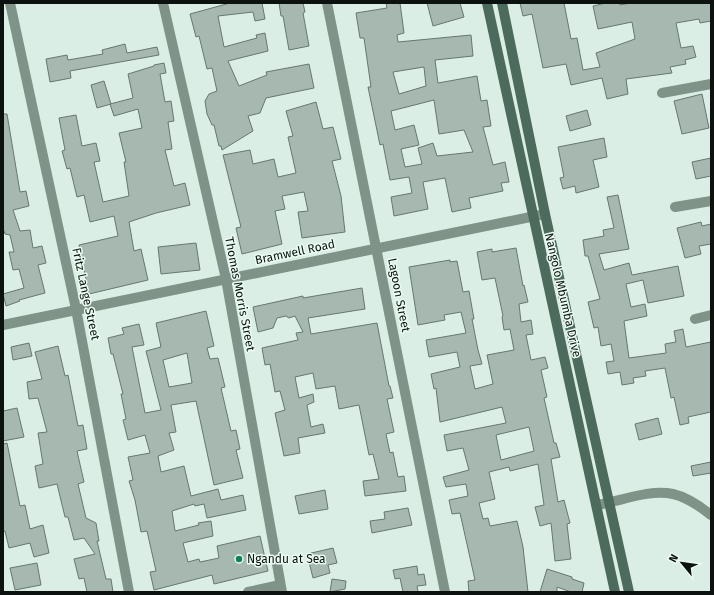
<svg xmlns="http://www.w3.org/2000/svg" width="714" height="595" viewBox="0 0 714 595" font-family="'Fira Sans',sans-serif">
	<style>
		.building { fill: #a7b8b0; stroke: #67776f; fill-rule: evenodd }
		.lines { fill: none; stroke-linecap: round; stroke-linejoin: round }
		.street { stroke: #7f9389; stroke-width: 10 }
		.secondary { stroke: #4c6b5d; stroke-width: 10 }
		.poi-dot { fill: #11805c; stroke: #e9fbf2; stroke-width: 1.5 }
		.labels { text-anchor: middle; stroke-width: 3; stroke-linejoin: round; paint-order: stroke }
		.street-label { font-size: 12px; fill: #0c120f; stroke: #e9fbf2 }
		.poi-label { font-size: 12px; fill: #0c120f; stroke: #e9fbf2; text-anchor: start }
	</style>
	<rect width="100%" height="100%" fill="#dbeee5"/>
	<g class="building">
		<path d="M230 3H262L265 19 255 21 253 12 218 16 224 47 257 38 256 35 265 33 268 51 228 61 239 86 267 75 266 72 309 64 314 88 266 98 260 113 248 116 253 131 222 150 221 146H219L214 125H212L207 114 205 101 209 94 217 91 212 68 207 69 199 36 196 37 190 14Z"/>
		<path d="M279 3H303L305 12 303 13 309 46 289 50 283 16H281Z"/>
		<path d="M386 3H400L404 33 397 35 398 42 471 35 473 56 435 60 438 83 477 76 481 101 487 100 491 126 483 127 493 165 505 162 509 182 501 183 503 191 469 198 471 208 452 212 445 178 423 182 428 209 394 216 391 197 412 193 409 177 390 180 383 144 380 145 368 87H371L364 38H360L356 13 387 8ZM424 67 426 86 399 94 393 72ZM434 100 439 134 464 130 473 152 437 156 433 143 418 148 422 164 405 167 401 149 419 145 414 125 395 130 391 111Z"/>
		<path d="M427 3H460L464 17 433 26Z"/>
		<path d="M520 3H564L571 39 577 38 583 70 600 67 596 53 635 39 632 22 598 29 593 6 606 3H619L620 5 631 3H711V21L700 23 699 19 676 23 681 48 693 46 696 57 685 60 686 64 670 67 672 73 626 79 628 94 607 99 602 78 571 85 566 64 543 68 532 14 523 16Z"/>
		<path d="M125 44 127 53 157 47 159 55 70 71 71 78 50 82 46 59 67 55 68 60 103 54 102 50Z"/>
		<path d="M164 63 166 73 160 74 165 102 171 101 174 121 168 122 172 149 165 150 174 186 185 183 190 205 156 213 129 222 134 251 141 249 148 280 89 294 79 245 118 236 114 216 90 222 84 195 77 197 70 168 67 169 62 151 65 150 59 118 76 115 82 146 96 143 100 161 94 162 103 202 129 196 124 162H126L119 133 142 128 138 109 114 116 110 104 133 98 128 74 154 66V65Z"/>
		<path d="M104 81 111 104 97 108 91 85Z"/>
		<path d="M702 94 709 128 682 134 674 101Z"/>
		<path d="M316 102 323 129 333 127 341 159 332 161 341 196 345 232 302 238 298 212 308 211 304 192 282 196 285 209 275 211 282 244 242 254 236 228 241 227 223 155 250 150 253 164 274 159 278 177 296 173 288 137 293 136 286 111Z"/>
		<path d="M587 110 591 125 570 131 566 116Z"/>
		<path d="M3 114H7L20 192 26 191 29 206 13 210 20 231 30 230 33 248 42 246 46 263 38 265 45 293 19 300 20 301 6 306 3 294 24 288 19 269 13 270 9 252H14L10 235 5 234 3 228Z"/>
		<path d="M604 138 607 157 593 160 599 187 576 193 575 186 563 189 560 178 564 177 558 147Z"/>
		<path d="M711 158V176L696 179 692 162Z"/>
		<path d="M618 195 629 249 599 254 604 270 629 263 632 275 678 266 684 296 648 303 643 280 626 284 631 307 645 304 647 316 624 321 629 358 666 353 665 344 676 342 674 331 683 329 686 347 711 342V412L688 417 689 423 680 425 674 397 671 398 665 368 645 371 646 376 633 378 634 383 622 385 620 372 608 374 606 362 614 361 611 344 601 346 598 327 594 328 588 302 600 299 588 256H585L583 240 604 236 603 230 614 228 607 197Z"/>
		<path d="M701 222 702 226 711 224V244L699 246 701 254 685 258 677 228Z"/>
		<path d="M196 243 200 270 161 274 158 247Z"/>
		<path d="M516 248 523 286 524 285 528 302 519 304 521 322 531 320 533 334 526 335 531 360 545 357 548 368 541 370 547 397 544 398 554 443H556L560 457 551 459 558 502 564 500 570 523 567 524 571 559 555 561 551 523 540 526 535 507 544 505 538 464 510 471 509 467 489 472 495 499 479 503 483 519 488 518 490 526 517 521 523 547 528 592H469L468 581 475 580 460 513 452 514 449 500 468 496 466 484 446 487 443 477 469 470 463 448 447 451 444 435 506 423 502 407 440 422 436 388 434 389 431 374 460 367 457 352 429 357 426 340 466 333 461 312 444 315 445 320 418 325 409 267 450 260V262L457 261 463 292 469 291 474 319H472L478 350 482 364 470 366 475 389 493 384 487 355 514 350 510 329 504 330 502 317 503 316 495 278 482 280 477 252 492 249V252ZM529 427 534 451 501 460 496 435Z"/>
		<path d="M362 288 365 309 308 318 311 334 377 323 389 386H390L393 398 387 399 394 432 386 434 390 453 393 452 398 477 404 476 406 491 365 496 363 481 379 479 373 454 369 455 359 405 339 409 335 386 316 389 313 373 295 377 299 398 313 394 314 402 307 405 311 427 323 424 325 433 298 438 300 453 284 456 275 413 285 410 280 391 275 392 270 364 265 365 262 348 298 340 296 333 303 332 295 316 289 318 286 316 277 318 273 328 258 332 253 307 303 296V298Z"/>
		<path d="M206 311 214 346 207 348 210 359 218 358 225 387 221 388 231 431 236 430 240 449 236 450 243 478 214 485 196 401 171 405 176 432 169 433 174 450 158 456 161 472 184 466 191 496 218 489 221 500 243 495 246 510 207 518 204 504 195 506 194 504 172 511 175 531 199 525 198 523 211 521 213 536 183 543 188 562 199 559 200 562 219 558 217 546 260 536 268 571 214 584 212 575 154 590 150 572 156 571 147 531 141 532 135 500 129 481 133 480 128 457 150 453 145 435 128 440 123 420 126 419 121 394H123L113 354H111L108 338 124 334 122 328 139 324 144 345 132 347 145 413 161 410 146 351 161 347 156 323ZM187 353 192 383 169 387 163 360Z"/>
		<path d="M29 343 32 356 13 360 11 347Z"/>
		<path d="M58 346 65 376 68 375 78 426 83 425 87 449 77 451 84 482 78 484 86 518 96 523 99 541H97L106 579H111L113 592H87L84 578 79 579 74 559 95 554 84 538 74 540 68 517H65L57 484 39 488 35 466 43 464 38 433 47 432 38 398 29 399 27 382 42 379 35 352Z"/>
		<path d="M17 408 24 437 3 441V411Z"/>
		<path d="M658 418 662 434 639 440 635 424Z"/>
		<path d="M7 443 20 506 25 505 30 529 43 525 49 553 34 557 30 543 9 548 5 531 3 532V444Z"/>
		<path d="M711 462V473L693 476 691 466Z"/>
		<path d="M325 490 328 509 299 514 295 496Z"/>
		<path d="M408 508 412 525 372 533 370 521 385 519 384 512Z"/>
		<path d="M333 548 337 563 328 565 330 573 313 578 307 554Z"/>
		<path d="M37 563 41 585 15 590 10 568Z"/>
		<path d="M417 566 418 575 424 574 426 585 417 586 418 592H403L400 578 395 579 393 570Z"/>
		<path d="M547 569 572 577V579L584 583 582 592H571L557 587V592H540Z"/>
		<path d="M332 579 346 581 345 589 330 592Z"/>
	</g>
	<g class="lines">
		<g class="street">
			<path d="M10 3 76 309 129 592"/>
			<path d="M163 3 226 279 282 592"/>
			<path d="M327 3 445 592"/>
			<path d="M662 93 711 84"/>
			<path d="M675 207 711 201"/>
			<path d="M695 319 711 315"/>
			<path d="M3 325 545 214"/>
			<path d="M597 505C621 501 649 489 673 494 686 497 701 507 711 515"/>
			<path d="M248 592 280 585"/>
		</g>
		<g class="secondary">
			<path d="M487 3 615 592"/>
			<path d="M502 3 545 214 629 592"/>
		</g>
	</g>
	<circle class="poi-dot" cx="239" cy="559" r="4"/>
	<g class="labels">
		<g class="street-label">
			<text transform="translate(295 252) rotate(-12)" y="4">Bramwell Road</text>
			<text transform="translate(86 294) rotate(78)" y="4">Fritz Lange Street</text>
			<text transform="translate(240 294) rotate(79)" y="4">Thomas Morris Street</text>
			<text transform="translate(399 295) rotate(79)" y="4">Lagoon Street</text>
			<text transform="translate(563 295) rotate(77)" y="4">Nangolo Mbumba Drive</text>
		</g>
		<g class="poi-label">
			<text x="247" y="563">Ngandu at Sea</text>
		</g>
	</g>
	<rect width="714" height="595" fill="none" stroke="#0c120f" stroke-width="8"/>
	<g transform="translate(682 563) rotate(299)" stroke="#e9fbf2" stroke-width="3" paint-order="stroke">
	<path d="M0-3L7 15L0 10L-7 15Z" fill="#0c120f"/>
	<text y="-6" font-size="11" font-weight="bold" text-anchor="middle" fill="#0c120f">N</text>
	</g>
</svg>
